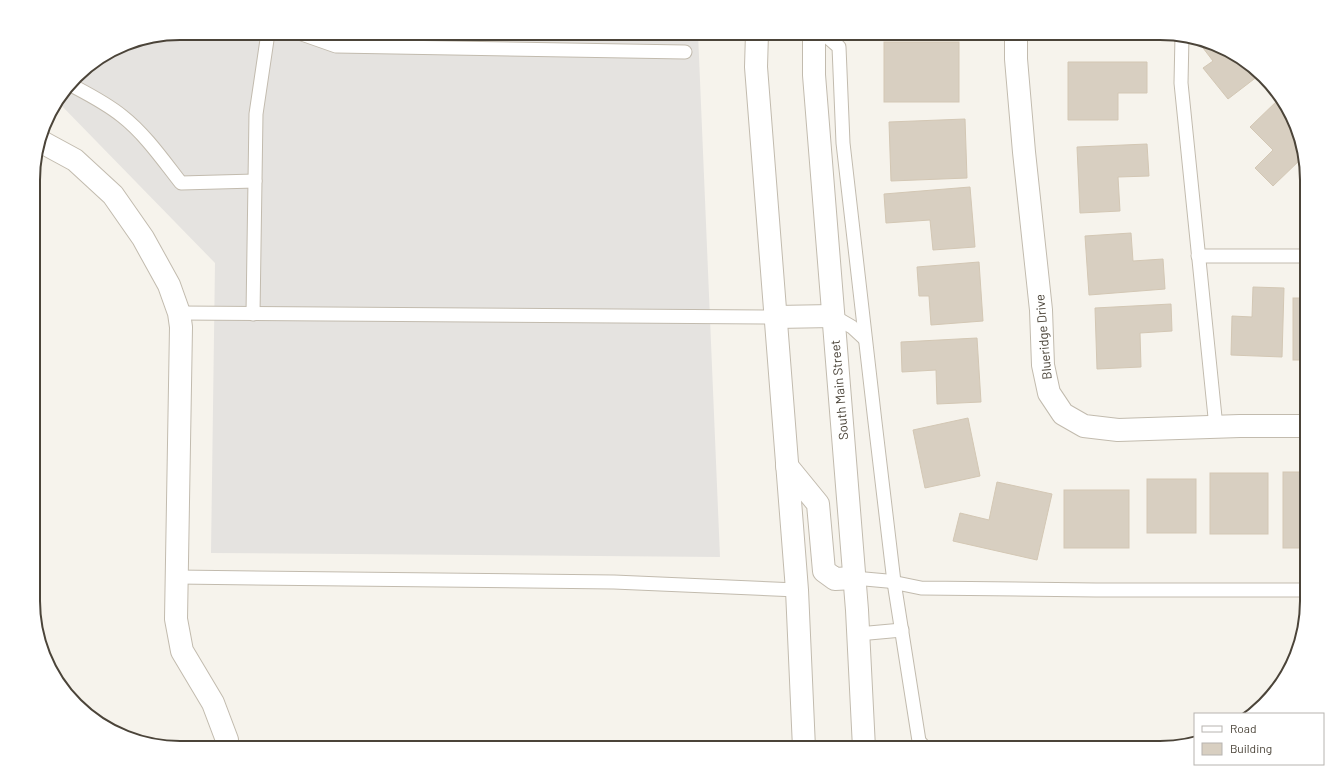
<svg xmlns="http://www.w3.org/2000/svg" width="1340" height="781" viewBox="0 0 1340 781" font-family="Barlow,sans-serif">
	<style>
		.parking { fill: #e5e3e0 }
		.building { fill: #d8cfc1; stroke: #d3c7b4 }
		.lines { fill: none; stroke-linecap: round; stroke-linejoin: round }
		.service-casing { stroke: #c2bbae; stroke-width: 15 }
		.minor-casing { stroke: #c2bbae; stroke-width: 24 }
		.tertiary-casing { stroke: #c2bbae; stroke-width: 24 }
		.service { stroke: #fff; stroke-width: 13 }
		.minor { stroke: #fff; stroke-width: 22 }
		.tertiary { stroke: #fff; stroke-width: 22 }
		.labels { text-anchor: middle; stroke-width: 3; stroke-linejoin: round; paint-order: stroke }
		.street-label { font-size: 13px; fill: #4b4439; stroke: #fff }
		.rim { fill: none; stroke: #4b4439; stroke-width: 2 }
	</style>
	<rect width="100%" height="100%" fill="#f6f3ec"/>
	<path class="parking" d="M180 33H698L720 557 211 553 215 263 58 102 83 70 124 44Z"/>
	<g class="building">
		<path d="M1205 41 1234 53 1258 76 1228 99 1203 68 1213 61 1200 44Z"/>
		<rect x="884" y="42" width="75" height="60"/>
		<path d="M1068 62H1147V93H1118V120H1068Z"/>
		<path d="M1279 99 1284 104 1302 158 1273 186 1255 168 1273 150 1250 127Z"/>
		<path d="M965 119 967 178 891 181 889 122Z"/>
		<path d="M1147 144 1149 176 1118 177 1120 211 1080 213 1077 147Z"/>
		<path d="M970 187 975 247 933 250 930 220 886 223 884 194Z"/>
		<path d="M1131 233 1133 261 1163 259 1165 289 1089 295 1085 236Z"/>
		<path d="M979 262 983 321 931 325 929 296H919L917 267Z"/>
		<path d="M1253 287 1284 288 1282 357 1231 355 1232 316 1252 317Z"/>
		<rect x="1293" y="298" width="14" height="62"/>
		<path d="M1171 304 1172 331 1140 333 1141 367 1097 369 1095 308Z"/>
		<path d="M977 338 981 402 937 404 936 370 902 372 901 342Z"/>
		<path d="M968 418 980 476 925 488 913 430Z"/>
		<rect x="1283" y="472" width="24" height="76"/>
		<rect x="1210" y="473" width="58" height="61"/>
		<rect x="1147" y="479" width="49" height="54"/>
		<path d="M997 482 1052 494 1037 560 953 541 960 513 989 520Z"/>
		<rect x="1064" y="490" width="65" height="58"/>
	</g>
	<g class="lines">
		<g class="service-casing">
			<g id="service">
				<path d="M299 33 336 46 685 52"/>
				<path d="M823 33 839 47 843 143 875 422 894 582 919 741 925 748"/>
				<path d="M1182 36 1181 83 1216 427"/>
				<path d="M71 85C88 94 106 103 122 116 145 134 163 160 181 183L255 181"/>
				<path d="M1198 256H1307"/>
				<path d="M179 313 776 317"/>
				<path d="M253 314 256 114 268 33"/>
				<path d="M833 316 852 327 865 339"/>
				<path d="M177 577 614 582 797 590"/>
				<path d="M854 578 887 581 921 588 1096 590H1307"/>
				<path d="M858 634 902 630"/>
			</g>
		</g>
		<g class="minor-casing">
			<g id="minor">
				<path d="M1016 33V59L1024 152 1041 310 1043 365 1049 393 1063 414 1084 426 1118 430 1240 426H1307"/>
				<path d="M40 141 75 160 113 195 143 238 169 285 179 313 181 327 176 619 182 651 213 703 227 740V748"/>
			</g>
		</g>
		<g class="tertiary-casing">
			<g id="tertiary">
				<path d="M757 33 756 67 797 590 804 748"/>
				<path d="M814 33V75L857 610 864 748"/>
				<path d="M776 317 833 316"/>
				<path d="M787 466 818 504 824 571 835 579 854 578"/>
			</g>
		</g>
		<use href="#service" class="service"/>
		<use href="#minor" class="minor"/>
		<use href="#tertiary" class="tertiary"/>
	</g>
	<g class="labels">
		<g class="street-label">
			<text transform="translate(1043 337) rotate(-95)" y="5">Blueridge Drive</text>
			<text transform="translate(839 390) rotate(-95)" y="5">South Main Street</text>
		</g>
	</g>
	<path d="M0 0H1340V781H0ZM180 40H1160A140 140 0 0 1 1300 180V601A140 140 0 0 1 1160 741H180A140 140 0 0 1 40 601V180A140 140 0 0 1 180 40Z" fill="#fff" fill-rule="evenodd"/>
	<path class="rim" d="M180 40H1160A140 140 0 0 1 1300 180V601A140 140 0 0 1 1160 741H180A140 140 0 0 1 40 601V180A140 140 0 0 1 180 40Z"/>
	<rect x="1194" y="713" width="130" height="52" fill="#ffffff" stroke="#b7b4b0"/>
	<rect x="1202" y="726" width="20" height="6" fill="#ffffff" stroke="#b7b4b0"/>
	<text x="1230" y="733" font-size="12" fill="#4b4439">Road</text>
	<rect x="1202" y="743" width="20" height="12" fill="#d8cfc1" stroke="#b7b4b0"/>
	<text x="1230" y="753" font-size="12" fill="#4b4439">Building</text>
</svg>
